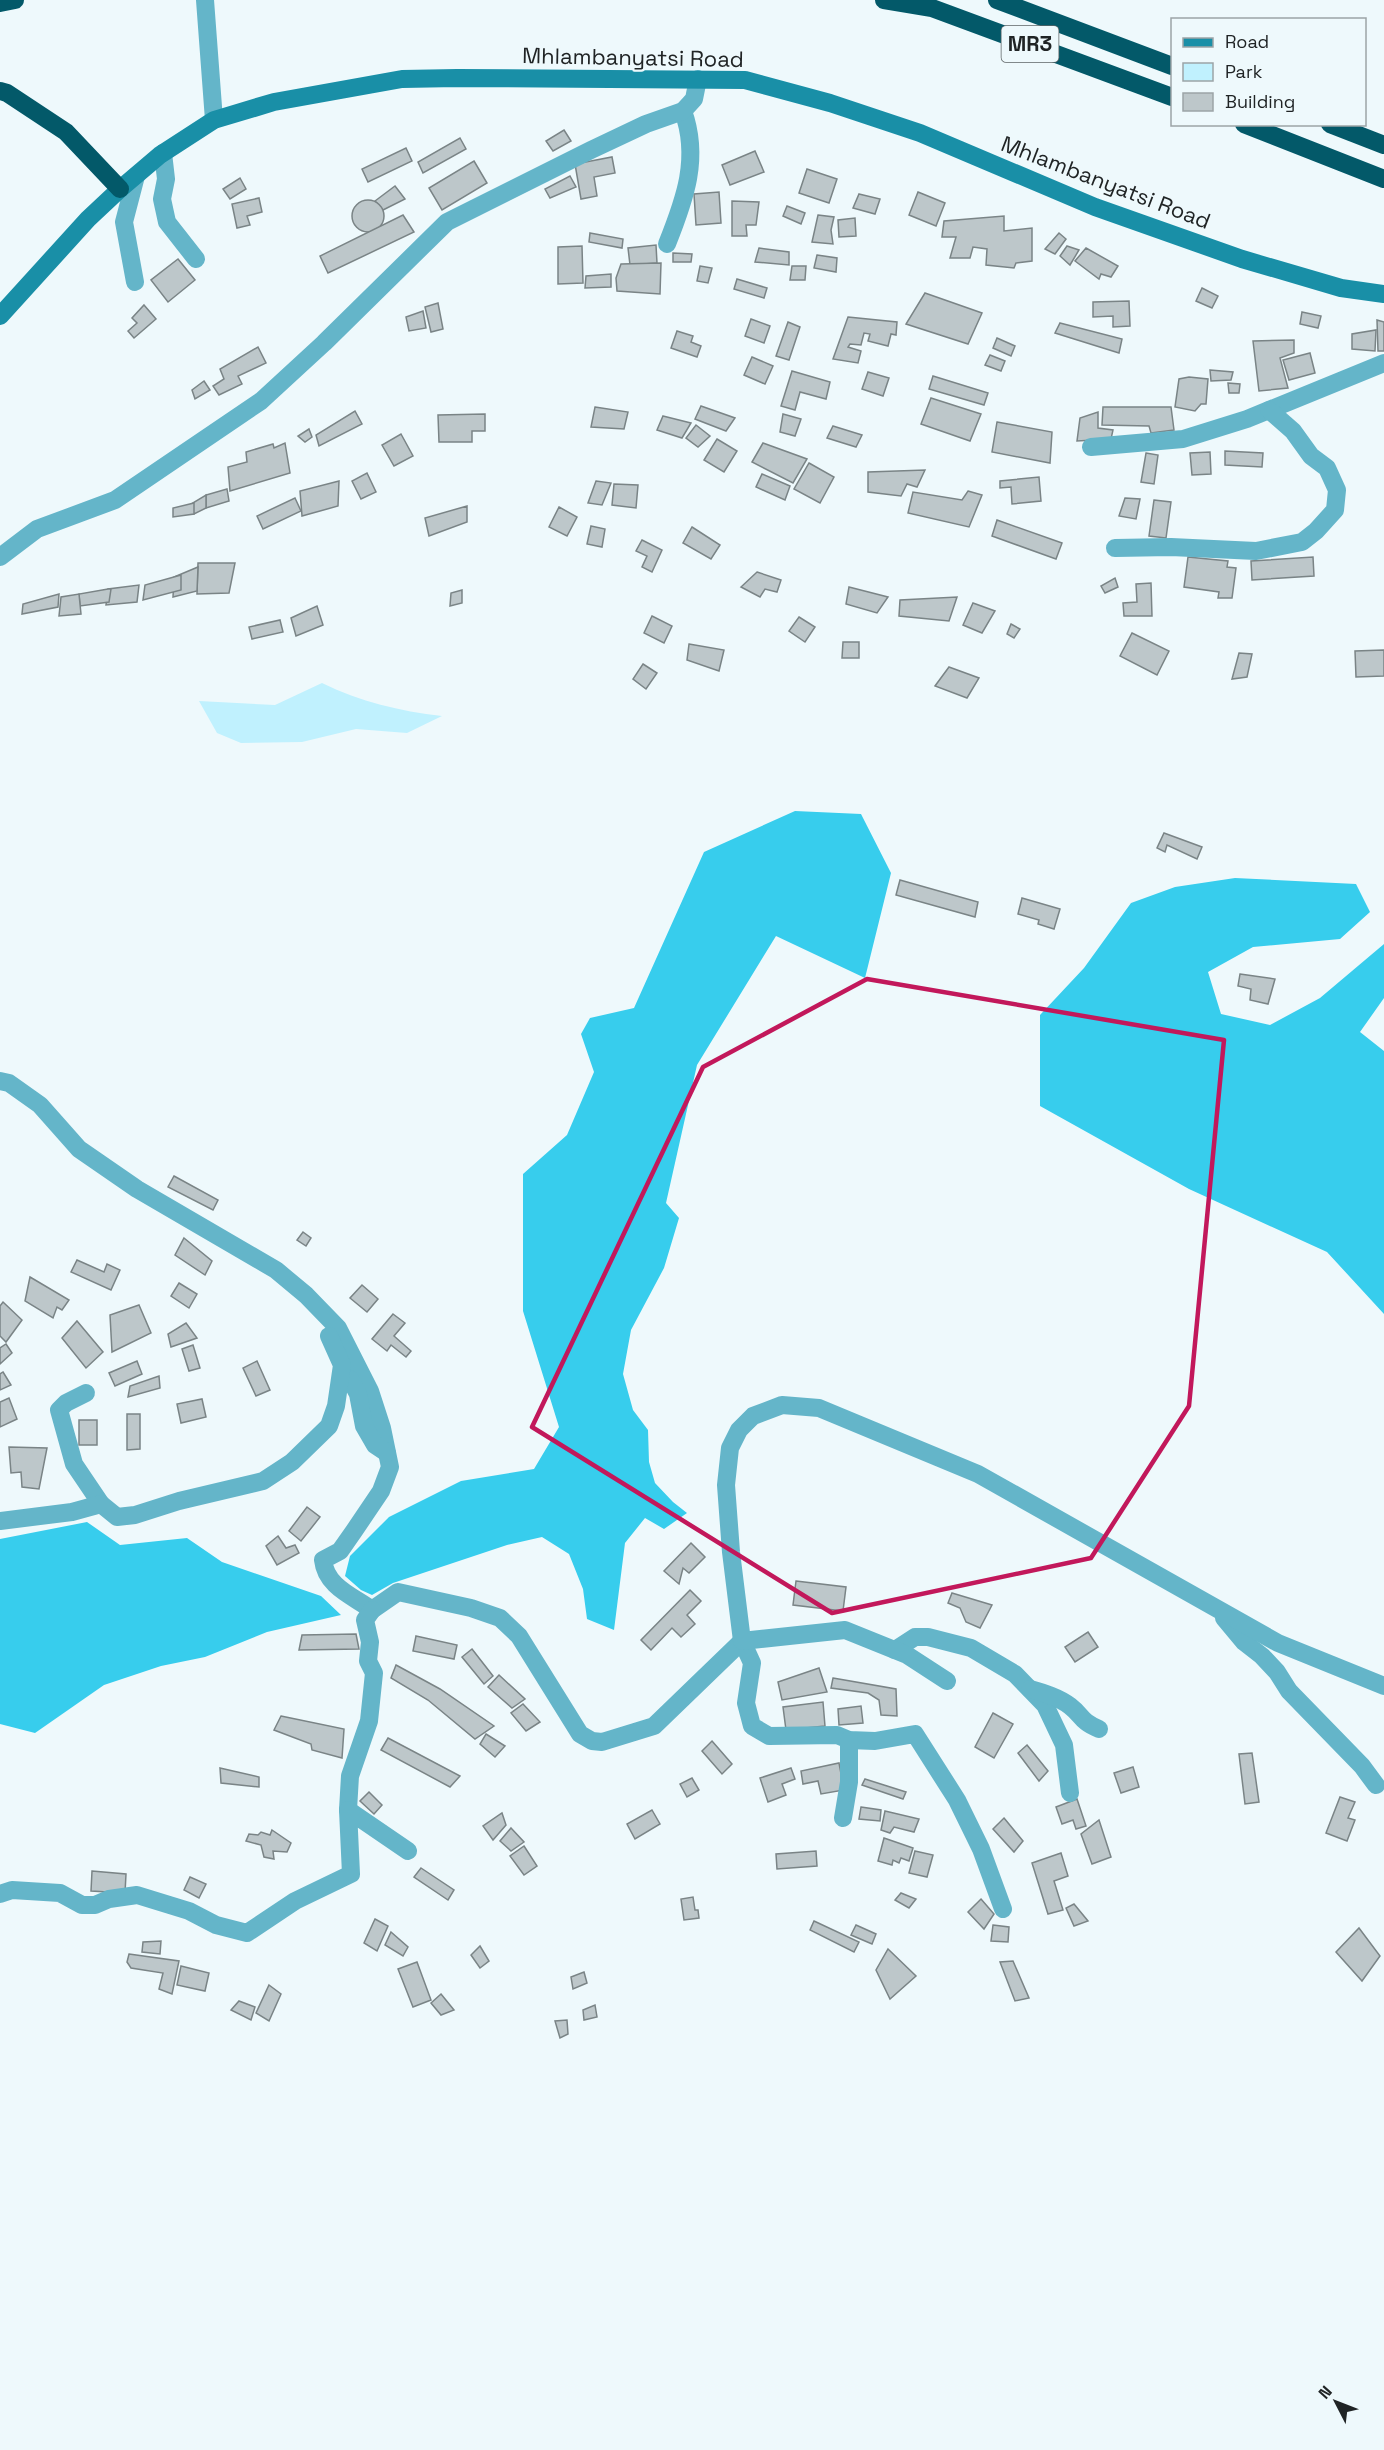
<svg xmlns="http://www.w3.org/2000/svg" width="1384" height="2450" viewBox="0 0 1384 2450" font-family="'Space Grotesk',sans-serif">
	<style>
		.green { fill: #c0f1fe }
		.forest { fill: #37cded }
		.building { fill: #bdc7ca; stroke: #7a8486; stroke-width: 1.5 }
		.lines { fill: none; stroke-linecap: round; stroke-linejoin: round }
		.street { stroke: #64b5c9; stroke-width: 18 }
		.secondary { stroke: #198fa7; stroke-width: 18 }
		.highway { stroke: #035969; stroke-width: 18 }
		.marked { fill: none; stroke: #c2185b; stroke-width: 4.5; stroke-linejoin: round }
		.labels { text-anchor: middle; stroke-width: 4.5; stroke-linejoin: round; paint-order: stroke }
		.shield { fill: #eef9fc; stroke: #5e6466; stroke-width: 1.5 }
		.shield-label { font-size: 21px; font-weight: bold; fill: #202425 }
		.street-label { font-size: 22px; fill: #202425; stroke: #eef9fc }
	</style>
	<rect width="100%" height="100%" fill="#eef9fc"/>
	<path class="green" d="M322 683C361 702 399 711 442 716L407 733 356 729 302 742 241 743 217 733 199 701 275 705Z"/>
	<g class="forest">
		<path d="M795 811 861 814 891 873 865 978 776 936 697 1065 666 1203 679 1218 664 1268 631 1330 623 1374 633 1410 648 1430 649 1462 655 1483 673 1502 687 1513 664 1529 645 1518 625 1543 614 1630 587 1619 583 1589 569 1554 542 1537 507 1545 393 1583 372 1595 361 1590 345 1576 350 1556 389 1517 461 1481 534 1469 559 1427 523 1311V1174L567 1135 594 1072 581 1034 590 1018 634 1008 704 852Z"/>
		<path d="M1235 878 1356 884 1370 912 1340 939 1253 947 1208 972 1221 1014 1270 1025 1320 998 1384 944V998L1360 1032 1384 1051V1314L1327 1252 1189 1189 1040 1106V1015L1084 968 1131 903 1175 887Z"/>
		<path d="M87 1522 120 1545 187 1538 222 1562 321 1596 341 1615 267 1632 205 1657 161 1666 104 1685 35 1733 0 1724V1539Z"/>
	</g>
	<g class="building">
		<path d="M564 130 571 141 553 151 546 141Z"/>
		<path d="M460 138 466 149 423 173 418 162Z"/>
		<path d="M406 148 412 161 368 182 362 169Z"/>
		<path d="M755 151 764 172 730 185 722 165Z"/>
		<path d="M612 157 615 173 594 177 597 196 581 199 575 164Z"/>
		<path d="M474 161 487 183 442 210 429 188Z"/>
		<path d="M807 169 837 179 829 203 799 193Z"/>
		<path d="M570 176 576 187 550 198 545 189Z"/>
		<path d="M240 178 246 189 230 199 223 189Z"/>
		<path d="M395 186 405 199 383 210 375 201Z"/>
		<path d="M719 192 721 223 696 225 694 194Z"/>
		<path d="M918 192 945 203 936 226 909 215Z"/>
		<path d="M859 194 880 199 875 214 853 208Z"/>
		<path d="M259 198 262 212 247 216 250 225 237 228 232 204Z"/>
		<circle cx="368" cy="216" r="16"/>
		<path d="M732 201 759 202 756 225H746L747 236H732Z"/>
		<path d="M787 206 805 213 801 224 783 216Z"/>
		<path d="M403 215 414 232 328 273 320 256Z"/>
		<path d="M818 215 834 217 831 230 833 244 812 242Z"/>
		<path d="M1004 216V231L1032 228V261L1016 263 1014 268 986 265 987 249 973 247 970 258H950L956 237H942L944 221Z"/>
		<path d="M855 218 856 236 839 237 838 220Z"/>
		<path d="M590 233 623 239 622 248 589 242Z"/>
		<path d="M1059 233 1066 239 1055 254 1045 249Z"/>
		<path d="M656 245 657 263 630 265 628 248Z"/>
		<path d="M582 246 583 283 558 284V247Z"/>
		<path d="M1067 246 1079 250 1070 265 1060 256Z"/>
		<path d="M759 248 789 252V265L755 262Z"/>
		<path d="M1086 248 1118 266 1111 277 1101 274 1099 279 1075 261Z"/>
		<path d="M673 253 692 254 691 262H673Z"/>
		<path d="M817 255 837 258 836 272 814 268Z"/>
		<path d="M178 259 195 280 168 302 151 280Z"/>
		<path d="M661 263 660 294 617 291 616 278 621 264Z"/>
		<path d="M700 266 712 268 708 283 697 281Z"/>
		<path d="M792 266H806L805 280H790Z"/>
		<path d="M611 274V287L585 288 586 276Z"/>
		<path d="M737 279 767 288 764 298 734 289Z"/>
		<path d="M1202 288 1218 296 1212 308 1196 301Z"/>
		<path d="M925 293 982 313 968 344 906 324Z"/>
		<path d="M1129 301 1130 326 1113 327V316L1093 317V302Z"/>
		<path d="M438 303 443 329 431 332 425 307Z"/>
		<path d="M144 305 156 319 134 338 128 331 137 323 132 318Z"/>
		<path d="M423 311 426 328 409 331 406 317Z"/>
		<path d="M1302 312 1321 316 1318 328 1300 324Z"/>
		<path d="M848 317 897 322 896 335 891 334 888 346 868 341 870 334 864 333 861 345 850 344 848 347 861 351 858 363 833 359Z"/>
		<path d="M751 319 770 326 764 343 745 336Z"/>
		<path d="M1377 320 1384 322V351H1378Z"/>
		<path d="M788 322 800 327 789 360 776 356Z"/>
		<path d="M1060 323 1122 339 1119 353 1055 333Z"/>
		<path d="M1376 330 1375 351 1352 349V334Z"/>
		<path d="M677 331 693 336 691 342 701 346 697 357 671 348Z"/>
		<path d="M997 338 1015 346 1011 356 993 348Z"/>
		<path d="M1294 340V353L1280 358 1288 388 1259 391 1253 341Z"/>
		<path d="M258 347 266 363 238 376 242 384 219 395 213 386 224 379 220 369Z"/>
		<path d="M1310 353 1315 373 1289 380 1283 360Z"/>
		<path d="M990 355 1005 361 1001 371 985 365Z"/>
		<path d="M752 357 773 366 765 384 744 375Z"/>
		<path d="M1210 370 1233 372 1231 380 1211 381Z"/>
		<path d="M792 371 830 382 826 399 800 392 795 410 781 406Z"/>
		<path d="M868 372 889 378 883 396 862 389Z"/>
		<path d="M933 376 988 393 984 405 929 389Z"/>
		<path d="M1189 377 1208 379 1206 404H1201L1195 411 1175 407 1179 379Z"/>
		<path d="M204 381 210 390 195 399 192 390Z"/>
		<path d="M1228 383 1240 384 1239 393H1229Z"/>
		<path d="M931 398 981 414 970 441 921 424Z"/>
		<path d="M701 406 735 418 726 431 695 419Z"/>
		<path d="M595 407 628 412 624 429 591 427Z"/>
		<path d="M1103 407H1171L1174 430 1151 433 1149 426 1102 425Z"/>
		<path d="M355 411 362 424 319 446 316 435Z"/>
		<path d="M1098 412V428L1113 430 1111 439 1077 441 1080 418Z"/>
		<path d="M485 414V431H472V442H439L438 415Z"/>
		<path d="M783 414 801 419 795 436 780 432Z"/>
		<path d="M663 416 691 423 682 438 657 430Z"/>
		<path d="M997 422 1052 432 1050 463 992 452Z"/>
		<path d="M696 425 710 436 698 447 686 438Z"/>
		<path d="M833 426 862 435 856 447 827 438Z"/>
		<path d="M309 429 312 437 305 442 298 436Z"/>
		<path d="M401 434 413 456 394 466 382 445Z"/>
		<path d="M717 439 737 451 724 472 704 460Z"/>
		<path d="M285 443 290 473 230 491 228 467 247 462 246 452 273 444 274 448Z"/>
		<path d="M763 443 807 459 793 483 752 462Z"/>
		<path d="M1225 451 1263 453 1262 467 1225 465Z"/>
		<path d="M1210 452 1211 474 1192 475 1190 453Z"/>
		<path d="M1146 453 1158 455 1154 484 1141 482Z"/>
		<path d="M809 463 834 477 820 503 794 489Z"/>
		<path d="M925 470 917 487 907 484 901 496 868 492V472Z"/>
		<path d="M367 473 376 492 361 499 352 481Z"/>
		<path d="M762 474 790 486 785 500 756 487Z"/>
		<path d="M1039 477 1041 501 1012 504 1011 487 1000 488V481Z"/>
		<path d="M339 481 338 506 302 516 300 491Z"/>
		<path d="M596 481 611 483 602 505 588 503Z"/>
		<path d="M614 484 638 485 636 508 612 505Z"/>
		<path d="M227 489 229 501 206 508V495Z"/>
		<path d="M968 491 982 495 969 527 908 513 913 492 962 500Z"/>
		<path d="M206 495V508L194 514 191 504Z"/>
		<path d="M295 498 301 511 263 529 257 516Z"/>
		<path d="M1125 498 1140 499 1136 519 1119 516Z"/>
		<path d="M1154 500 1171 502 1166 538 1149 536Z"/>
		<path d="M194 503V514L173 517V508Z"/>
		<path d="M467 506V522L429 536 425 518Z"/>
		<path d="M559 507 577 517 567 536 549 527Z"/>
		<path d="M997 520 1062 543 1056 559 992 536Z"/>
		<path d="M591 526 605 529 602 547 587 544Z"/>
		<path d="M692 527 720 545 711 559 683 543Z"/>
		<path d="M642 540 662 550 652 572 642 567 647 556 636 551Z"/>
		<path d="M1188 557 1228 561 1227 567 1236 568 1232 598H1218L1219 592 1184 587Z"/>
		<path d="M1313 557 1314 576 1252 580 1251 561Z"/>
		<path d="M198 563H235L229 593 197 594Z"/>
		<path d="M198 567 197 591 173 597 174 577Z"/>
		<path d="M757 572 781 580 777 592 765 589 760 597 741 587Z"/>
		<path d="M181 575V590L143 600 145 585Z"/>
		<path d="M1115 578 1118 587 1105 593 1101 586Z"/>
		<path d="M1151 583 1152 616H1124L1123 603 1137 602 1136 584Z"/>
		<path d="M139 585 137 602 106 605 108 589Z"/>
		<path d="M849 587 888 597 877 613 846 604Z"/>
		<path d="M108 589H111L109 602 80 606 79 594Z"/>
		<path d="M462 590V603L450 606 451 593Z"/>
		<path d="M59 594 58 607 22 614 23 604Z"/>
		<path d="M79 594 81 614 59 616 61 597Z"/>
		<path d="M957 597 949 621 899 616 900 600Z"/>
		<path d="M973 603 995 611 982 633 963 625Z"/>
		<path d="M317 606 323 625 296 636 291 618Z"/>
		<path d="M652 616 672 626 664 643 644 633Z"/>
		<path d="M799 617 815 627 805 642 789 631Z"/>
		<path d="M280 620 283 632 252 639 249 627Z"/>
		<path d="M1011 624 1020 629 1014 638 1007 634Z"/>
		<path d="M1132 633 1169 651 1157 675 1120 656Z"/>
		<path d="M843 642H859V658H842Z"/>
		<path d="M689 644 724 650 719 671 687 660Z"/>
		<path d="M1384 650V676L1356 677 1355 651Z"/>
		<path d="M1239 653 1252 654 1247 677 1232 679Z"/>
		<path d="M643 664 657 673 646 689 633 679Z"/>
		<path d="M949 667 979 678 967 698 935 686Z"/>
		<path d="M1164 833 1202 847 1197 859 1167 845 1165 852 1157 848Z"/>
		<path d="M900 880 978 902 975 917 896 895Z"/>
		<path d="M1022 898 1060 909 1054 929 1038 924 1039 920 1018 914Z"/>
		<path d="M1240 974 1275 979 1268 1004 1250 1000 1251 989 1238 986Z"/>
		<path d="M174 1176 218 1200 213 1210 168 1187Z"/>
		<path d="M303 1232 311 1238 306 1246 297 1240Z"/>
		<path d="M184 1238 212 1261 205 1275 175 1255Z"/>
		<path d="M77 1260 104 1272 107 1264 120 1270 111 1290 71 1272Z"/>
		<path d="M30 1277 69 1300 62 1310 57 1307 53 1318 25 1301Z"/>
		<path d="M179 1283 197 1294 189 1308 171 1296Z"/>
		<path d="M362 1285 378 1299 367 1312 350 1298Z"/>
		<path d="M3 1302 22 1320 6 1342 0 1336V1306Z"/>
		<path d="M139 1305 151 1333 112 1352 110 1315Z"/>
		<path d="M393 1314 405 1323 394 1336 411 1351 406 1357 391 1345 387 1351 372 1339Z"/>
		<path d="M77 1321 103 1352 86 1368 62 1338Z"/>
		<path d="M186 1323 197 1338 171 1347 168 1334Z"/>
		<path d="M6 1344 12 1353 0 1364V1348Z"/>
		<path d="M193 1345 200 1368 189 1371 182 1349Z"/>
		<path d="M137 1361 142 1374 115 1386 109 1373Z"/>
		<path d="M257 1361 270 1390 256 1396 243 1368Z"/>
		<path d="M3 1372 11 1385 0 1390V1374Z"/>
		<path d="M159 1376 160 1388 128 1397 130 1386Z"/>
		<path d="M9 1398 17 1419 0 1427V1402Z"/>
		<path d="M202 1399 206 1417 181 1423 177 1404Z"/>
		<path d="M127 1414H140V1449L127 1450Z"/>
		<rect x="79" y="1420" width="18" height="25"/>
		<path d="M9 1447 47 1448 39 1489 22 1487 21 1472 11 1473Z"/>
		<path d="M307 1507 320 1517 301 1541 289 1531Z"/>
		<path d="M278 1536 286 1548 295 1545 299 1553 277 1565 266 1546Z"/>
		<path d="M691 1543 705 1557 689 1573 683 1568 679 1584 664 1571Z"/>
		<path d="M796 1581 846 1587 843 1611 793 1605Z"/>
		<path d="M690 1590 701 1601 687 1615 695 1624 681 1637 672 1628 651 1650 641 1640Z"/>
		<path d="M952 1593 992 1605 980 1628 966 1622 960 1608 948 1603Z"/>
		<path d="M1088 1632 1098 1647 1075 1662 1065 1647Z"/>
		<path d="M356 1634 359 1649 299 1650 302 1635Z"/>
		<path d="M416 1636 457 1645 454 1659 413 1651Z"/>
		<path d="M472 1649 493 1676 484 1684 462 1657Z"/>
		<path d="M396 1665 440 1689 494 1726 475 1739 428 1700 391 1678Z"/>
		<path d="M819 1668 827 1692 782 1700 778 1682Z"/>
		<path d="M499 1675 525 1699 512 1708 488 1687Z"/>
		<path d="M833 1678 896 1689 897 1716 881 1715 879 1700 868 1693 831 1688Z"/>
		<path d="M823 1702 825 1726 786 1730 783 1707Z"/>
		<path d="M523 1704 540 1722 526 1731 511 1713Z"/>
		<path d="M861 1706 863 1723 839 1725 838 1709Z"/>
		<path d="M993 1713 1013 1724 994 1758 975 1747Z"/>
		<path d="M281 1716 344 1729 342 1758 312 1750 311 1744 274 1730Z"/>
		<path d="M486 1734 505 1746 495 1757 480 1744Z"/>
		<path d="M388 1738 460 1776 450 1787 381 1750Z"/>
		<path d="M712 1741 732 1764 722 1774 702 1751Z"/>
		<path d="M1027 1745 1048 1771 1039 1781 1018 1753Z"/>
		<path d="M1252 1753 1259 1802 1245 1804 1239 1754Z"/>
		<path d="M839 1763 844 1790 821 1794 818 1781 803 1784 801 1771Z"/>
		<path d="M1133 1767 1139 1787 1121 1793 1114 1773Z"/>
		<path d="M220 1768 259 1777V1787L221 1783Z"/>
		<path d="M791 1768 795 1779 782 1784 786 1795 768 1802 760 1778Z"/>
		<path d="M692 1778 699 1790 687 1797 680 1784Z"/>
		<path d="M865 1779 906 1792 903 1799 862 1785Z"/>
		<path d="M369 1792 382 1805 374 1814 360 1801Z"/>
		<path d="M1340 1797 1355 1802 1348 1818 1355 1820 1347 1841 1326 1833Z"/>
		<path d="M1077 1799 1086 1826 1076 1829 1073 1820 1062 1824 1056 1807Z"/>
		<path d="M861 1807 881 1810 880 1821 859 1819Z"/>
		<path d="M652 1810 660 1824 635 1839 627 1824Z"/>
		<path d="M885 1811 919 1819 914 1832 894 1827 890 1833 881 1830Z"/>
		<path d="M502 1813 506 1825 493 1840 483 1826Z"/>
		<path d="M1004 1818 1023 1841 1014 1852 993 1829Z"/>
		<path d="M1099 1820 1111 1857 1092 1864 1081 1834Z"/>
		<path d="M511 1828 524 1842 511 1851 500 1841Z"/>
		<path d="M272 1830 291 1843 287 1852 273 1851 274 1859 264 1857 261 1845 246 1841 249 1834 258 1835 261 1832 270 1835Z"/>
		<path d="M884 1838 913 1848 909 1861 901 1858 899 1863 893 1860 892 1865 878 1861Z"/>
		<path d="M524 1846 537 1866 524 1875 510 1856Z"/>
		<path d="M816 1851 817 1866 777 1869 776 1854Z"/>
		<path d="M915 1851 933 1855 927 1877 909 1873Z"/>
		<path d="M1061 1853 1068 1876 1054 1881 1063 1910 1048 1914 1032 1863Z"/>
		<path d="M421 1868 454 1890 448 1900 414 1877Z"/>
		<path d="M92 1871 126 1874 125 1893 91 1891Z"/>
		<path d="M190 1877 206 1884 199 1898 184 1890Z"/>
		<path d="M901 1893 916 1899 909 1908 895 1900Z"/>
		<path d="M693 1897 695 1910H698L699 1918 684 1920 681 1899Z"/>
		<path d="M981 1899 994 1914 984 1929 968 1912Z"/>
		<path d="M1074 1904 1088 1921 1074 1926 1066 1908Z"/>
		<path d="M375 1919 388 1926 377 1951 364 1943Z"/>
		<path d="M814 1921 859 1942 854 1952 810 1930Z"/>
		<path d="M856 1925 876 1934 872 1944 851 1935Z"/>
		<path d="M993 1925 1009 1927 1008 1942 991 1941Z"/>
		<path d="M1359 1928 1380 1956 1362 1981 1336 1952Z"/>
		<path d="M391 1932 408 1947 403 1956 385 1945Z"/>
		<path d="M161 1941 160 1954 142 1952 143 1942Z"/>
		<path d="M480 1946 489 1961 480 1968 471 1955Z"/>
		<path d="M888 1949 916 1976 890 1999 876 1970Z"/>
		<path d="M129 1954 179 1961 172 1994 159 1989 163 1973 131 1968 127 1962Z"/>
		<path d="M1013 1961 1029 1998 1015 2001 1000 1962Z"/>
		<path d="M417 1962 431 2000 413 2007 398 1969Z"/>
		<path d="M181 1966 209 1973 205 1991 177 1985Z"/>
		<path d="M584 1972 587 1983 573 1989 571 1977Z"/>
		<path d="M269 1985 281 1994 269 2021 256 2013Z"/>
		<path d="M441 1994 454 2010 441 2015 431 2003Z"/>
		<path d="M239 2001 255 2007 251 2020 231 2010Z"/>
		<path d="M595 2005 597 2017 584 2020 583 2010Z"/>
		<path d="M567 2020 568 2034 560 2038 555 2021Z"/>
	</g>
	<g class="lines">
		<g class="street">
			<path d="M205 0 214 120"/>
			<path d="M163 153 166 179 162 199 167 222 196 259"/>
			<path d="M667 244C685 199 700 158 683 111"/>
			<path d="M135 282 124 222 136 176"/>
			<path d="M1091 447 1183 439 1247 419 1384 363"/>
			<path d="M1115 548 1171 547 1256 551 1302 542 1316 531 1335 510 1337 490 1327 468 1311 456 1293 431 1269 410"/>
			<path d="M0 557 37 529 115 500 261 401 324 343 447 222 591 150 646 124 683 111 694 99 698 79"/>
			<path d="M0 1081 9 1083 40 1105 79 1149 137 1189 276 1270 306 1295 338 1328 370 1391 382 1428 390 1467 381 1491 354 1531 340 1551 323 1560C326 1587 353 1596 372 1610L398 1592 471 1608 500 1618 519 1636 580 1734 592 1741 602 1742 654 1726 742 1641 752 1663 746 1703 752 1726 769 1736 837 1735 849 1740 875 1741 915 1734 957 1800 981 1849 1003 1909"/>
			<path d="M350 1379 358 1394 364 1426 375 1445 387 1453"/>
			<path d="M86 1393 66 1403 59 1410 74 1464 101 1504"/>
			<path d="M0 1521 72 1512 101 1504 117 1517 135 1515 179 1501 263 1481 292 1462 329 1426 336 1406 342 1365 329 1336"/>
			<path d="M1224 1618 1244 1642 1262 1656 1277 1672 1289 1691 1362 1766 1376 1785"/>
			<path d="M895 1650 915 1637H928L971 1648 1015 1674 1045 1705 1064 1745 1070 1793"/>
			<path d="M947 1681 907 1655 845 1630 742 1641 731 1552 726 1485 730 1448 739 1430 753 1416 782 1405 819 1408 978 1474 1278 1643 1384 1686"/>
			<path d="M1030 1689C1044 1693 1058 1697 1070 1706 1083 1716 1080 1721 1099 1729"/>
			<path d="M348 1810 350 1776 369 1721 374 1673 368 1661 370 1642 365 1620 372 1610"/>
			<path d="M843 1818 849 1782V1740"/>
			<path d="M0 1894 12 1890 60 1893 82 1905H95L109 1899 137 1895 189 1911 216 1925 247 1933 295 1901 351 1874 348 1810 408 1851"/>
		</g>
		<path class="secondary" d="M0 316 88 219 120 189 160 155 214 120 274 102 402 79 457 78 745 80 830 103 920 133 1095 207 1242 259 1341 288 1384 294"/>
		<g class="highway">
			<path d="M884 0 932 8 1172 97"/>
			<path d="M997 0 1172 66"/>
			<path d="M0 3 15 0"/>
			<path d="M0 91 7 93 66 132 120 189"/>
			<path d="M1244 124 1384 179"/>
			<path d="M1330 124 1384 145"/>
		</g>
	</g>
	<path class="marked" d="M867 979 1224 1040 1189 1406 1091 1558 832 1613 532 1427 703 1067Z"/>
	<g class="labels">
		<rect class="shield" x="1001.5" y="26" width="57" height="36" rx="4.5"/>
		<g class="shield-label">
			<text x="1030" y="51">MR3</text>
		</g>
		<g class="street-label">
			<text transform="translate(633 57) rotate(1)" y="8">Mhlambanyatsi Road</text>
			<text transform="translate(1106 182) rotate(21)" y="8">Mhlambanyatsi Road</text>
		</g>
	</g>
	<rect x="1171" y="18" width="195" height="108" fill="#eef9fc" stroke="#9ca4a6" stroke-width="1.5"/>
	<rect x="1183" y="38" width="30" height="9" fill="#198fa7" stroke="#9ca4a6" stroke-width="1.5"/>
	<text x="1225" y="48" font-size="18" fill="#202425">Road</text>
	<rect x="1183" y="63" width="30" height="18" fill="#c0f1fe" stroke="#9ca4a6" stroke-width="1.5"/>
	<text x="1225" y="78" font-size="18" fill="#202425">Park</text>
	<rect x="1183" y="93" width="30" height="18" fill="#bdc7ca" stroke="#9ca4a6" stroke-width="1.5"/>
	<text x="1225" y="108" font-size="18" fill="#202425">Building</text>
	<g transform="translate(1336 2402) rotate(312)" stroke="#eef9fc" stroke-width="4.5" paint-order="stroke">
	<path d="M0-4.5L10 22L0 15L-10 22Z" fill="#202425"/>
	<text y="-9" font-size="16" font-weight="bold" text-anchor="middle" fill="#202425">N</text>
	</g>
</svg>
